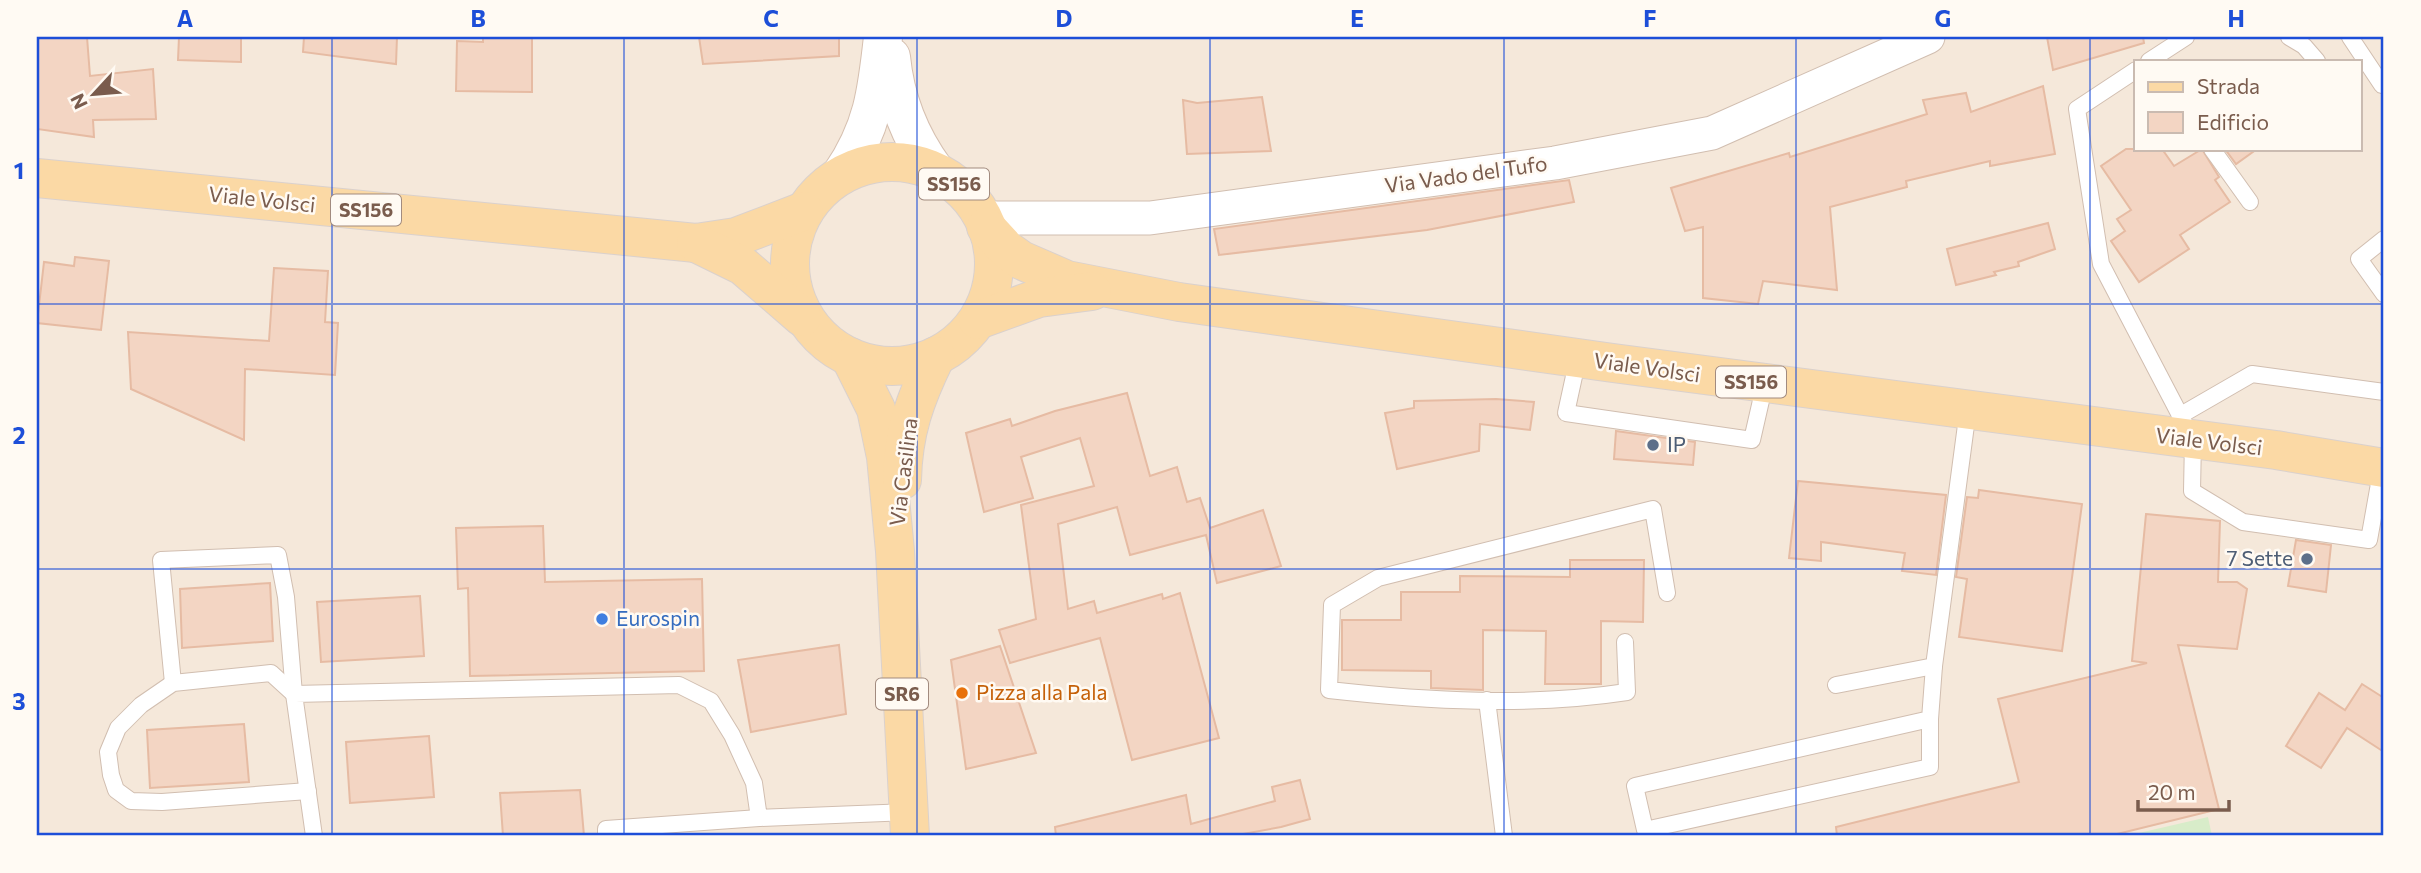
<svg xmlns="http://www.w3.org/2000/svg" width="2421" height="873" viewBox="0 0 2421 873" font-family="Commissioner,sans-serif">
	<style>
		.residential { fill: #f5e8da; fill-rule: evenodd }
		.green { fill: #d8ecc9 }
		.building { fill: #f3d5c3; stroke: #e6bba3; stroke-width: 2 }
		.lines { fill: none; stroke-linecap: round; stroke-linejoin: round }
		.service-casing { stroke: #d1beb0; stroke-width: 18 }
		.minor-casing { stroke: #d1beb0; stroke-width: 35 }
		.secondary-casing { stroke: #d6c0b0; stroke-width: 40 }
		.primary-casing { stroke: #dad1cd; stroke-width: 40 }
		.service { stroke: #fff; stroke-width: 16 }
		.minor { stroke: #fff; stroke-width: 33 }
		.secondary { stroke: #fff; stroke-width: 38 }
		.primary { stroke: #fbd9a5; stroke-width: 38 }
		.grid { fill: none; stroke: #1d4ed8; stroke-width: 2; stroke-opacity: 0.55 }
		.service-dot { fill: #5c6f8a; stroke: #fffaf3; stroke-width: 2.5 }
		.shop-dot { fill: #3f7fe0; stroke: #fffaf3; stroke-width: 2.5 }
		.food-dot { fill: #e8710a; stroke: #fffaf3; stroke-width: 2.5 }
		.labels { text-anchor: middle; stroke-width: 5; stroke-linejoin: round; paint-order: stroke }
		.shield { fill: #fffaf3; stroke: #a28b7f; stroke-width: 2 }
		.shield-label { font-size: 19px; font-weight: bold; fill: #7a5c4d }
		.street-label { font-size: 21px; fill: #7a5c4d; stroke: #fffaf3 }
		.service-label { font-size: 21px; fill: #4e5e75; stroke: #fffaf3; text-anchor: start }
		.shop-label { font-size: 21px; fill: #366cbe; stroke: #fffaf3; text-anchor: start }
		.food-label { font-size: 21px; fill: #c56008; stroke: #fffaf3; text-anchor: start }
		.neatline { fill: none; stroke: #1d4ed8; stroke-width: 2.5 }
		.grid-label { font-size: 23px; text-anchor: middle; font-weight: bold; fill: #1d4ed8 }
	</style>
	<rect width="100%" height="100%" fill="#fdf6ec"/>
	<path class="residential" d="M37 37H2384V836H37ZM2136 61H2360V149H2136Z"/>
	<path class="green" d="M2208 817 2212 836H2126Z"/>
	<g class="building">
		<path d="M37 37H87L90 76 153 69 156 119 93 120 94 137 37 129Z"/>
		<path d="M179 37H241V62L178 60Z"/>
		<path d="M304 37H397L396 64 303 52Z"/>
		<path d="M483 37H532V92L456 91 457 41 483 42Z"/>
		<path d="M699 37H839V56L703 64Z"/>
		<path d="M2047 37H2143L2144 43 2053 70Z"/>
		<path d="M2043 86 2055 154 1990 166V161L1906 181 1907 187 1830 207 1837 290 1763 281 1758 304 1703 298V227L1685 231 1671 188 1789 153 1790 157 1927 114 1923 100 1966 93 1971 112Z"/>
		<path d="M1262 97 1271 151 1187 154 1183 100 1197 103Z"/>
		<path d="M2126 149H2162L2174 166 2202 149 2219 177 2215 180 2230 202 2180 235 2189 249 2139 282 2111 241 2125 231 2117 219 2131 210 2101 166Z"/>
		<path d="M2225 149H2257L2236 164Z"/>
		<path d="M1569 180 1574 202 1427 230 1219 255 1214 229Z"/>
		<path d="M2048 223 2055 249 2018 262 2019 266 1994 272 1996 275 1956 285 1947 249Z"/>
		<path d="M75 257 109 261 101 330 37 323 44 262 74 266Z"/>
		<path d="M274 268 328 271 325 322 338 323 335 375 245 369 244 440 131 389 128 332 269 341Z"/>
		<path d="M1127 393 1150 476 1177 467 1187 502 1200 498 1210 528 1263 510 1281 566 1217 583 1206 535 1130 555 1117 507 1058 524 1068 609 1094 601 1097 613 1162 594 1163 599 1180 593 1219 738 1132 760 1100 638 1010 663 999 630 1036 619 1021 505 1094 486 1080 438 1021 457 1033 498 984 512 966 433 1010 419 1012 426 1055 411Z"/>
		<path d="M1496 399 1534 402 1530 430 1480 424 1479 451 1397 469 1385 413 1414 408V401Z"/>
		<path d="M1616 431 1695 442 1693 465 1614 459Z"/>
		<path d="M1798 481 1946 495 1936 575 1902 571 1905 553 1821 542V561L1789 558Z"/>
		<path d="M1979 490 2082 504 2062 651 1959 637 1967 579 1956 577 1967 497 1978 498Z"/>
		<path d="M2146 514 2220 521 2218 582H2237L2247 589 2237 649 2178 645 2219 809 2109 836H1837L1836 827 2019 782 1998 699 2147 663 2132 661Z"/>
		<path d="M543 526 545 582 702 579 704 671 470 676 468 588 458 589 456 528Z"/>
		<path d="M2296 540 2331 545 2326 592 2288 586Z"/>
		<path d="M1570 560H1644L1643 622 1601 621V684H1545L1546 631 1483 630V690L1431 688V671L1342 670V620H1401V592H1460V576L1570 577Z"/>
		<path d="M270 583 273 641 182 648 180 589Z"/>
		<path d="M420 596 424 656 321 662 317 602Z"/>
		<path d="M839 645 846 714 751 732 738 660Z"/>
		<path d="M1000 646 1036 753 966 769 951 660Z"/>
		<path d="M2362 684 2384 698V752L2347 728 2321 768 2286 746 2319 693 2345 710Z"/>
		<path d="M244 724 249 782 150 788 147 730Z"/>
		<path d="M429 736 434 797 350 803 346 742Z"/>
		<path d="M1300 780 1310 819 1281 827 1232 836H1056L1055 827 1186 795 1191 824 1275 801 1272 787Z"/>
		<path d="M580 790 584 836H503L500 793Z"/>
	</g>
	<g class="lines">
		<g class="service-casing">
			<g id="service">
				<path d="M2289 37 2304 46 2317 61"/>
				<path d="M2350 37 2382 85 2384 83"/>
				<path d="M2149 61 2186 37"/>
				<path d="M2136 70 2077 109 2101 264 2193 440 2192 491 2243 522 2369 540 2382 467"/>
				<path d="M2212 149 2250 202"/>
				<path d="M2384 239 2359 259 2384 294"/>
				<path d="M1578 358 1566 413 1752 440 1765 383"/>
				<path d="M2181 415 2252 374 2384 392"/>
				<path d="M1625 642 1627 692C1529 707 1428 701 1329 690L1332 605 1378 578 1653 509 1667 593"/>
				<path d="M173 683 161 560 278 555 286 597 294 694"/>
				<path d="M1836 685 1934 666 1968 410"/>
				<path d="M294 694 271 673 173 683 141 705 118 728 108 752 111 775 116 790 131 801 162 802 308 791"/>
				<path d="M1487 700 1504 836"/>
				<path d="M1930 719V767L1645 830 1635 786 1930 719 1934 666"/>
				<path d="M314 836 294 694 679 685 711 701 732 735 754 783 759 818 909 812"/>
				<path d="M606 836V829L759 818"/>
			</g>
		</g>
		<g class="minor-casing">
			<path id="minor" d="M983 218H1150L1555 163 1712 133 1928 37"/>
		</g>
		<g class="secondary-casing">
			<g id="secondary">
				<path d="M891 57C895 99 910 137 935 171"/>
				<path d="M841 175C873 128 877 92 883 37"/>
			</g>
		</g>
		<g class="primary-casing">
			<g id="primary">
				<circle cx="892" cy="264" r="102"/>
				<path d="M37 178 696 243 736 237 804 211"/>
				<path d="M986 227 1007 250 1021 260 1067 280 1179 302 1613 363 2276 450 2384 468"/>
				<path d="M696 243 743 266 802 317"/>
				<path d="M978 320 1039 298 1092 291"/>
				<path d="M850 357 876 409 886 457 895 551 910 836"/>
				<path d="M902 480C903 432 915 399 936 356"/>
			</g>
		</g>
		<use href="#service" class="service"/>
		<use href="#minor" class="minor"/>
		<use href="#secondary" class="secondary"/>
		<use href="#primary" class="primary"/>
	</g>
	<path class="grid" d="M332 37V836M624 37V836M917 37V836M1210 37V836M1504 37V836M1796 37V836M2090 37V836M37 304H2384M37 569H2384"/>
	<g class="service-dot">
		<circle cx="1653" cy="445" r="7"/>
		<circle cx="2307" cy="559" r="7"/>
	</g>
	<circle class="shop-dot" cx="602" cy="619" r="7"/>
	<circle class="food-dot" cx="962" cy="693" r="7"/>
	<g class="labels">
		<g class="shield">
			<rect x="919" y="168.5" width="70" height="31" rx="5"/>
			<rect x="331" y="194.5" width="70" height="31" rx="5"/>
			<rect x="1716" y="366.5" width="70" height="31" rx="5"/>
			<rect x="876" y="678.5" width="52" height="31" rx="5"/>
		</g>
		<g class="shield-label">
			<text x="954" y="191">SS156</text>
			<text x="366" y="217">SS156</text>
			<text x="1751" y="389">SS156</text>
			<text x="902" y="701">SR6</text>
		</g>
		<g class="street-label">
			<text transform="translate(1466 175) rotate(-8)" y="7">Via Vado del Tufo</text>
			<text transform="translate(262 200) rotate(6)" y="7">Viale Volsci</text>
			<text transform="translate(1647 368) rotate(8)" y="7">Viale Volsci</text>
			<text transform="translate(2209 442) rotate(7)" y="7">Viale Volsci</text>
			<text transform="translate(904 472) rotate(-83)" y="7">Via Casilina</text>
		</g>
		<g class="service-label">
			<text x="1667" y="452">IP</text>
			<text x="2293" y="566" text-anchor="end">7 Sette</text>
		</g>
		<g class="shop-label">
			<text x="616" y="626">Eurospin</text>
		</g>
		<g class="food-label">
			<text x="976" y="700">Pizza alla Pala</text>
		</g>
	</g>
	<rect width="2421" height="873" fill="none" stroke="#fffaf3" stroke-width="77"/>
	<rect x="2134" y="60" width="228" height="91" fill="#fffaf3" stroke="#cabbb1" stroke-width="2"/>
	<rect x="2148" y="82" width="35" height="10" fill="#fbd9a5" stroke="#cabbb1" stroke-width="2"/>
	<text x="2197" y="94" font-size="21" fill="#7a5c4d">Strada</text>
	<rect x="2148" y="112" width="35" height="21" fill="#f3d5c3" stroke="#cabbb1" stroke-width="2"/>
	<text x="2197" y="130" font-size="21" fill="#7a5c4d">Edificio</text>
	<g transform="translate(94 94) rotate(244)" stroke="#fffaf3" stroke-width="5" paint-order="stroke">
	<path d="M0-5L12 26L0 18L-12 26Z" fill="#7a5c4d"/>
	<text y="-10" font-size="19" font-weight="bold" text-anchor="middle" fill="#7a5c4d">N</text>
	</g>
	<path d="M2138 800v10h91v-10" fill="none" stroke="#7a5c4d" stroke-width="3.5"/>
	<text x="2148" y="800" font-size="21" fill="#7a5c4d" stroke="#fffaf3" stroke-width="5" paint-order="stroke">20 m</text>
	<rect x="38" y="38" width="2344" height="796" class="neatline"/>
	<g class="grid-label">
		<text x="185" y="27">A</text>
		<text x="478" y="27">B</text>
		<text x="771" y="27">C</text>
		<text x="1064" y="27">D</text>
		<text x="1357" y="27">E</text>
		<text x="1650" y="27">F</text>
		<text x="1943" y="27">G</text>
		<text x="2236" y="27">H</text>
		<text x="19" y="179">1</text>
		<text x="19" y="444">2</text>
		<text x="19" y="710">3</text>
	</g>
</svg>
